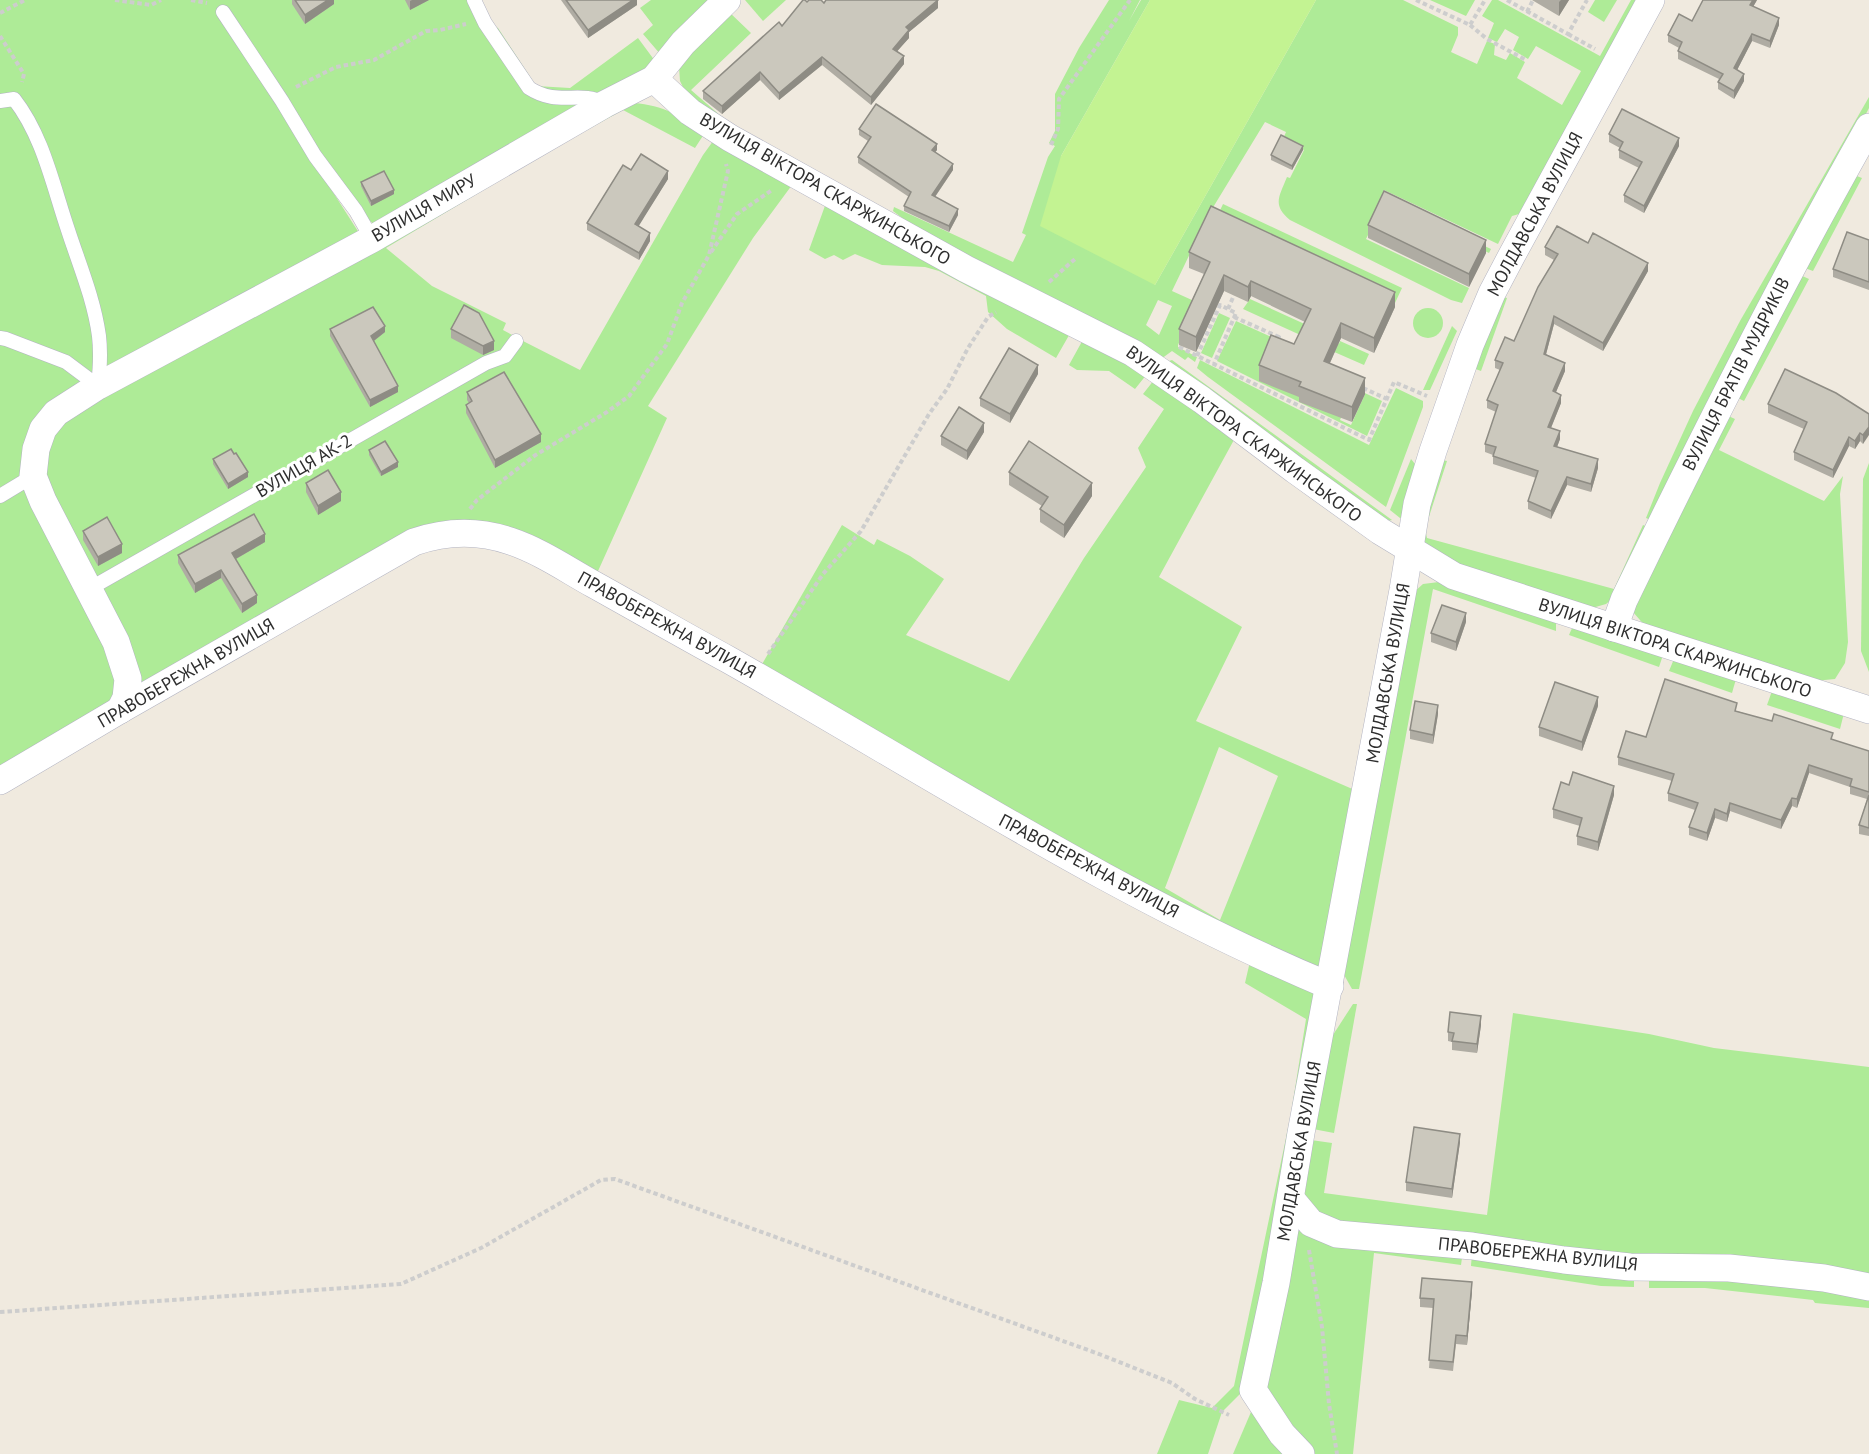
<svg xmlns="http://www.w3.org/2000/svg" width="1869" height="1454" viewBox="0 0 1869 1454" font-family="'PT Sans',sans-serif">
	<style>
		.green { fill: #aeeb97; fill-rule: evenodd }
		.pitch { fill: #c3f392 }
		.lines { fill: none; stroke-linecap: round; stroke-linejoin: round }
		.lane-casing { stroke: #b3b4c2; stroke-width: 15 }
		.street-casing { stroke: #b3b4c2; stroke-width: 28 }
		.path { stroke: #cdcdcd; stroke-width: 4; stroke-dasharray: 4.5 3; stroke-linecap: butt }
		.lane { stroke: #fff; stroke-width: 14 }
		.street { stroke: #fff; stroke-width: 27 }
		.wall { fill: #afaca3 }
		.shaded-wall { fill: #8e8c84 }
		.building { fill: #cbc8bd; stroke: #8e8c84; stroke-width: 1.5 }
		.labels { text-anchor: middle; stroke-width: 6; stroke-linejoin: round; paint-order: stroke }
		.street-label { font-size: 18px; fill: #2e2e2e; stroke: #fff }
	</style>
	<rect width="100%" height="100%" fill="#f0eadf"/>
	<g class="green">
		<path d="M0 0H480L490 24 498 28 536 86 570 88 638 38 655 61 642 74 605 95 539 98 551 103H587L375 226 353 203 217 11 361 236 29 439 109 640 119 695 0 775Z"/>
		<path d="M651 0H708L661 55 643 34 653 25 640 8Z"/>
		<path d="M745 0H786L763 21Z"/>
		<path d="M1109 0H1140L1129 21 1141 0H1150L1061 156 1155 285 1316 0H1403L1458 27V35L1451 52 1477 64 1487 41 1495 44 1494 55 1506 60 1510 53 1525 62 1517 78 1562 105 1581 71 1536 46 1528 59 1513 50 1519 37 1505 29 1497 42 1488 38 1494 23 1482 16 1492 0H1498L1600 56 1631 0H1638L1519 214 1512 216 1498 244 1384 190 1381 197 1491 249 1489 253 1384 203 1366 239 1469 288 1462 303 1451 300 1290 220C1272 205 1279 197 1287 177L1290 178 1304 150 1283 139 1286 132 1265 122 1209 214 1172 291 1214 310 1195 308 1178 345V347L1197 357 1195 362 1188 357 1185 360 1172 351 1161 359 904 226 905 220 893 211 894 207 1013 262 1026 235 1022 233 1048 157 1055 146 1049 143 1055 131V94L1079 48ZM1158 300 1172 306 1159 335 1146 325Z"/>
		<path d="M1430 0H1475L1466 16Z"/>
		<path d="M1595 0H1617L1604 22 1588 12Z"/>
		<path d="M728 11 751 33 691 90 738 131 730 129 685 91 680 81 679 67Z"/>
		<path d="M1869 97V108L1653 521 1646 518 1660 483 1693 411 1740 321Z"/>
		<path d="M634 103C663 105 682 117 706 131L695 148 623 110 556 147Z"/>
		<path d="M716 137 1072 330 1056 358 1007 329 988 312 986 296 939 271 925 267 882 265 855 254 843 260 834 255 825 259 809 250 826 203 792 185 753 238 648 406 667 418 594 580 445 529 131 699 99 589 510 357 523 341 580 370 703 155Z"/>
		<path d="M549 151 386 248 432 286 506 323 503 330 514 336 501 354 100 579 89 578 58 517 41 453 50 426Z"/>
		<path d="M1854 175 1862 178 1813 271 1802 267Z"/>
		<path d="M1223 204 1402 288 1395 303 1216 219Z"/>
		<path d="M1798 274 1809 279 1744 401 1734 396Z"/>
		<path d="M1503 297 1507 298 1481 371 1473 368Z"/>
		<path d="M1250 299 1309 326 1307 338 1243 309Z"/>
		<circle cx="1428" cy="323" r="15"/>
		<path d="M1219 313 1230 318 1212 358 1201 353Z"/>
		<path d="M1236 321 1276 339 1272 350 1382 401 1367 436 1217 361ZM1354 389 1365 394 1351 425 1340 420Z"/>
		<path d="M1452 326 1457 331 1430 390H1423Z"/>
		<path d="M1085 336 1147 374 1135 389 1109 371 1077 370 1069 365Z"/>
		<path d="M1340 341 1369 354 1364 365 1332 351 1336 343 1339 344Z"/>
		<path d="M1172 360 1392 520 1387 521 1166 362Z"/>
		<path d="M1200 360 1369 445 1396 388 1423 401V407L1386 507 1208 377 1197 368Z"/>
		<path d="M1154 380 1235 438 1159 577 1242 627 1196 721 1357 791 1324 963 1313 970 1304 972 757 673 842 525 874 545 877 539 910 556 944 579 906 635 1009 681 1084 558 1146 467 1138 448 1164 409 1143 394ZM1219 747 1278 776 1220 920 1165 888Z"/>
		<path d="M1724 414 1735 419 1719 450 1824 501 1843 476 1840 494 1848 642 1845 663 1835 679 1814 681 1646 627 1633 612Z"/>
		<path d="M1411 459 1415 464 1403 517 1400 518 1390 510Z"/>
		<path d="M1442 460 1447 461 1425 529 1427 538 1614 589 1643 525 1650 528 1619 593 1606 604 1592 608 1450 564 1421 543Z"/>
		<path d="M1869 463V672L1861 651 1863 479Z"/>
		<path d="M1439 582 1556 620V631L1433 589 1359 989H1352L1343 973 1413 593 1423 584Z"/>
		<path d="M1573 626 1663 655 1659 667 1569 635Z"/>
		<path d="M1674 659 1736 679 1732 693 1669 671Z"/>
		<path d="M1772 691 1844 713 1840 729 1767 705Z"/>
		<path d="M1251 957 1318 994 1243 1391 1222 1412 1208 1454H1157L1179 1400 1212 1408 1234 1386 1291 1114 1306 1019 1245 983Z"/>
		<path d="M1353 1004H1357L1334 1133 1313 1129 1331 1038Z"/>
		<path d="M1513 1013 1649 1034 1714 1048 1869 1067V1281L1326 1225 1300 1199 1311 1140 1332 1143 1324 1193 1487 1215Z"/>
		<path d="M1296 1216 1463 1251 1461 1265 1374 1253 1353 1454H1305L1263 1384Z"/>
		<path d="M1472 1252 1634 1269V1287L1601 1286 1471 1266Z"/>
		<path d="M1649 1269 1869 1290V1308L1815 1303 1813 1300 1705 1288H1649Z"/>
		<path d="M1261 1409 1295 1454H1233L1251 1412Z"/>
	</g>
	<path class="pitch" d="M1150 0H1316L1155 285 1040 226 1061 156Z"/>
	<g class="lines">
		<g class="lane-casing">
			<g id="lane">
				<path d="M474 0 485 23 529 88C558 107 580 90 603 103"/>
				<path d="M223 12 282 101 315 156 356 211 372 239"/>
				<path d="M0 101 14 99C43 136 53 186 68 230 79 264 94 299 99 336 101 353 100 369 98 386L66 362 6 339 0 338"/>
				<path d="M0 496 33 476"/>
				<path d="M89 589 486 363 505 356 516 341"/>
			</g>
		</g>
		<g class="street-casing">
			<g id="street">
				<path d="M654 79 690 112 730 138 966 269 1133 353 1202 400 1295 470 1380 531 1454 576 1869 710"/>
				<path d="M1614 628 1624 600C1702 439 1781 282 1869 127"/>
				<path d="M120 710 126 698 128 679 116 642 43 501 33 476 36 449 43 429 56 413 98 386 372 239 605 104 654 79 683 43 727 0"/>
				<path d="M0 781 120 710 414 542C446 531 478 530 510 541 540 551 566 569 593 584 638 609 683 635 729 660 927 772 1119 898 1330 986"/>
				<path d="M1291 1199 1311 1223 1337 1234 1472 1246 1564 1260 1630 1267 1729 1268 1824 1278 1869 1287"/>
				<path d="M1301 1454 1282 1434 1253 1390 1276 1283 1301 1133 1403 590 1417 504 1433 451 1470 345 1492 293 1512 255 1651 0"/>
			</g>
		</g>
		<g class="path">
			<path d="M115 0 151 5 161 0"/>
			<path d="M191 0 207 3"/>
			<path d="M1416 0 1470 25 1485 0"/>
			<path d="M1507 0 1568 34 1587 0"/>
			<path d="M1527 12 1533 0"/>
			<path d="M0 13 25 0"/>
			<path d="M1470 25 1487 39 1526 60"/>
			<path d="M1568 34 1595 49"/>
			<path d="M0 36 24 74 22 82"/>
			<path d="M296 87 336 67 374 60 426 31 440 30 466 24"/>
			<path d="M1051 145 1058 129 1059 99 1130 0"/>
			<path d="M711 252 737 214 772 190"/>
			<path d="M1049 282 1075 259"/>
			<path d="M1228 309 1234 295"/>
			<path d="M1234 317 1279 337 1277 342"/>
			<path d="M1179 347 1369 440 1394 382 1427 396"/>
			<path d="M1197 356 1220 305 1236 313 1214 364"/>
			<path d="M1363 388 1387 399"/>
			<path d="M470 509 477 500 534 456 607 412 629 396 667 344 682 303 709 255 728 171 726 164"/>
			<path d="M768 654 823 574 861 531 929 414 947 389 968 348 988 317 996 312"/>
			<path d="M1309 1250 1322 1327 1329 1404 1337 1454"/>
			<path d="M0 1312 401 1284 481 1248 601 1180 615 1179 1099 1354 1172 1383 1195 1399 1229 1415"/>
		</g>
		<use href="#lane" class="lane"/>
		<use href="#street" class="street"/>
	</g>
	<g class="wall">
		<path d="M292 0H334V4L305 24 292 4Z"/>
		<path d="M405 0H429L410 10Z"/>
		<path d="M561 0H637V5L588 38Z"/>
		<path d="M1532 0H1569L1559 16Z"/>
		<path d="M1757 0 1753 7 1779 25 1770 48 1752 41 1737 70 1744 81 1734 99 1718 89V82L1719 79 1678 59V51L1679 48 1668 42V35L1692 21Z"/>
		<path d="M807 2 938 8 909 32V38L897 51 904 64 871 105 822 65 779 100 760 80 722 114 703 99V91L782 26Z"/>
		<path d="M859 129 937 150 935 152 953 170 935 197 958 215 949 232 904 211V206L909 197 858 163V157L868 141 859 135Z"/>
		<path d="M1609 134 1679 146 1644 213 1624 202V195L1639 168 1619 158V150L1620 148 1609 142Z"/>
		<path d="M1303 150 1292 170 1271 160V155Z"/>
		<path d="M631 170 668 179 638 226 650 241 639 260 587 230V223Z"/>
		<path d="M361 182 394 194 371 206 361 186Z"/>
		<path d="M1368 225 1486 253 1469 287 1368 238Z"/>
		<path d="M1869 240V290L1833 277V269Z"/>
		<path d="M1588 243 1648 271 1603 351 1554 324 1546 354 1565 371 1556 392 1561 403 1551 428 1560 439 1557 447 1598 468 1591 492 1567 485 1551 519 1528 509V501L1536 478 1493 464V455L1485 452V444L1496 412 1487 408V400L1500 370 1495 368V360L1514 341 1554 260 1545 255V247Z"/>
		<path d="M1189 252 1395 307 1374 353 1341 338 1330 363 1365 394 1352 422 1299 402V397L1259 381V365L1294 344 1305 322 1251 296 1248 302 1224 291 1196 352 1179 345V329L1204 274 1189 268Z"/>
		<path d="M330 329 385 332 374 341 398 392 370 407 330 336Z"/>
		<path d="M451 329 494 350 483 355 451 338Z"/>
		<path d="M1038 374 1010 423 980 406V398Z"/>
		<path d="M467 392 541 442 495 468 466 413V405L469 403 467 400Z"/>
		<path d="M1768 404 1869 414 1863 444 1860 441 1855 449 1849 446 1833 478 1794 460V452L1804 429 1768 413Z"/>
		<path d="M984 432 967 460 941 445V436Z"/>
		<path d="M369 450 398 467 381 476 369 455Z"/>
		<path d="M213 459 248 477 228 489 213 464Z"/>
		<path d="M1009 472 1092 496 1064 538 1040 522V509L1042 506 1009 485Z"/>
		<path d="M306 483 341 501 318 515 306 492Z"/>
		<path d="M83 531 122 553 98 566 83 540Z"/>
		<path d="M265 542 236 559 257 603 242 613 221 578 195 593 178 563V555Z"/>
		<path d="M1466 622 1456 651 1431 642V633Z"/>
		<path d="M1598 706 1582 751 1539 736V727Z"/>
		<path d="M1737 711 1869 751V836L1859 834V825L1867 799 1850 794V787L1809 773 1797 808 1792 806 1781 829 1730 811 1727 822 1715 818 1707 841 1689 835V827L1695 810 1668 801V793L1672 781 1618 765V757L1646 737Z"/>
		<path d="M1438 714 1433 744 1410 739V730Z"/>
		<path d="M1569 785 1614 795 1598 851 1577 845V836L1580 826 1553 818V809Z"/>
		<path d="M1481 1025 1477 1053 1452 1050V1042L1448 1041V1032Z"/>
		<path d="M1460 1142 1452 1198 1406 1191V1182Z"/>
		<path d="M1472 1291 1467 1345 1456 1344 1453 1371 1429 1368 1433 1308 1420 1307V1298Z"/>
	</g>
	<g class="shaded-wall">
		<path d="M328 0H334V4L305 24V15Z"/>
		<path d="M412 0H429L410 10V1Z"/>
		<path d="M633 0H637V5L588 38V30Z"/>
		<path d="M938 0V8L909 32V38L893 56V49L906 27Z"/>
		<path d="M1561 0H1569L1559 16V2Z"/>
		<path d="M1753 0H1757L1750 12V5Z"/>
		<path d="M1779 18V25L1770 48V41Z"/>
		<path d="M1752 34V41L1734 76V68Z"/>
		<path d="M904 56V64L871 105V97Z"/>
		<path d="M822 57V65L779 100V93Z"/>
		<path d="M760 72V80L722 114V106Z"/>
		<path d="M1744 74V81L1734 99V91Z"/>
		<path d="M1679 138V146L1644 213V206Z"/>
		<path d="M937 144V150L932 156V150Z"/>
		<path d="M1303 146V150L1292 170V166Z"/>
		<path d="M953 164V170L932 201V195Z"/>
		<path d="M668 171V179L635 232V224Z"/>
		<path d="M394 190V194L371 206V201Z"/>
		<path d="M958 209V215L949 232V226Z"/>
		<path d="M650 233V241L639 260V253Z"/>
		<path d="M1486 240V253L1469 287V274Z"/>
		<path d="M1648 263V271L1603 351V343Z"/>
		<path d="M1224 275V291L1196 352V337Z"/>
		<path d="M1251 281V296L1248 302V287Z"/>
		<path d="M1395 292V307L1374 353V338Z"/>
		<path d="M1554 316V324L1544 362V354Z"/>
		<path d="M1341 323V338L1324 376V361Z"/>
		<path d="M385 326V332L371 343V336Z"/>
		<path d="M494 341V350L483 355V346Z"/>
		<path d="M1565 363V371L1553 399V391Z"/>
		<path d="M1038 365V374L1010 423V414Z"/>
		<path d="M1365 378V394L1352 422V407Z"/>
		<path d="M398 386V392L370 407V400Z"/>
		<path d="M1561 395V403L1548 435V427Z"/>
		<path d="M984 423V432L967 460V451Z"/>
		<path d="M1869 427V435L1863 444V435Z"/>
		<path d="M1560 431V439L1554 455V446Z"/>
		<path d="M1860 433V441L1855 449V441Z"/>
		<path d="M541 434V442L495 468V460Z"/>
		<path d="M1849 437V446L1833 478V470Z"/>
		<path d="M1598 459V468L1591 492V484Z"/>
		<path d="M398 462V467L381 476V472Z"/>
		<path d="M248 472V477L228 489V484Z"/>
		<path d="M1567 477V485L1551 519V511Z"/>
		<path d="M1092 483V496L1064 538V525Z"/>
		<path d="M341 492V501L318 515V506Z"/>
		<path d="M265 534V542L232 561V553Z"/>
		<path d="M122 544V553L98 566V557Z"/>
		<path d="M221 570V578L195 593V584Z"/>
		<path d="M257 595V603L242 613V604Z"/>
		<path d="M1466 613V622L1456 651V642Z"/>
		<path d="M1598 697V706L1582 751V742Z"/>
		<path d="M1438 705V714L1433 744V735Z"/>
		<path d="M1809 765V773L1797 808V799Z"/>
		<path d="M1614 786V795L1598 851V842Z"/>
		<path d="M1792 798V806L1781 829V820Z"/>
		<path d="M1730 803V811L1727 822V814Z"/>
		<path d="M1715 809V818L1707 841V833Z"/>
		<path d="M1481 1016V1025L1477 1053V1044Z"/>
		<path d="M1460 1134V1142L1452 1198V1189Z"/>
		<path d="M1472 1282V1291L1467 1345V1336Z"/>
	</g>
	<g class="building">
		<path d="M295 0H328L305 15Z"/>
		<path d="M566 0H633L588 30Z"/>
		<path d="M803 0H805L807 2 809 0H821L824 3 826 0H938L906 27 909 30 893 49 904 56 871 97 822 57 779 93 760 72 722 106 703 91 779 22 782 26Z"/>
		<path d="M1703 0H1753L1750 5 1779 18 1770 41 1752 34 1734 68 1744 74 1734 91 1718 82 1723 74 1678 51 1682 42 1668 35 1679 14 1692 21Z"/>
		<path d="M876 104 937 144 932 150 953 164 932 195 958 209 949 226 904 206 911 192 858 157 871 137 859 129Z"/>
		<path d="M1622 109 1679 138 1644 206 1624 195 1642 162 1619 150 1623 142 1609 134Z"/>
		<path d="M1281 135 1303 146 1292 166 1271 155Z"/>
		<path d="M641 154 668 171 635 224 650 233 639 253 587 223 623 165 631 170Z"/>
		<path d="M384 171 394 190 371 201 361 182Z"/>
		<path d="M1384 191 1486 240 1469 274 1368 225Z"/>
		<path d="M1211 206 1395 292 1374 338 1341 323 1324 361 1365 378 1352 407 1299 386 1301 382 1259 365 1271 335 1294 344 1311 309 1251 281 1248 287 1224 275 1196 337 1179 329 1210 262 1189 252Z"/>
		<path d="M1557 226 1588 243 1593 233 1648 263 1603 343 1554 316 1544 354 1565 363 1553 391 1561 395 1548 427 1560 431 1554 446 1598 459 1591 484 1567 477 1551 511 1528 501 1538 471 1493 456 1496 447 1485 444 1498 405 1487 400 1503 363 1495 360 1505 337 1514 341 1538 287 1558 254 1545 247Z"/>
		<path d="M1847 232 1869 240V282L1833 269Z"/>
		<path d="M464 305 479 313 494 341 483 346 451 329Z"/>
		<path d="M373 307 385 326 371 336 398 386 370 400 330 329Z"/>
		<path d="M1009 348 1038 365 1010 414 980 398Z"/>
		<path d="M1785 369 1836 393 1869 414V427L1863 435 1860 433 1855 441 1849 437 1833 470 1794 452 1807 422 1768 404Z"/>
		<path d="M504 372 541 434 495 460 466 405 472 401 467 392Z"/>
		<path d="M959 407 984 423 967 451 941 436Z"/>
		<path d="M385 441 398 462 381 472 369 450Z"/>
		<path d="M1029 441 1092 483 1064 525 1040 509 1048 497 1009 472Z"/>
		<path d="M231 449 234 454 236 453 248 472 228 484 213 459Z"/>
		<path d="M328 470 341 492 318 506 306 483Z"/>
		<path d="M254 514 265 534 232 553 257 595 242 604 221 570 195 584 178 555Z"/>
		<path d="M107 517 122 544 98 557 83 531Z"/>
		<path d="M1442 605 1466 613 1456 642 1431 633Z"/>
		<path d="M1665 679 1737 703 1735 711 1772 721 1774 714 1833 733 1831 739 1869 751V792L1850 786 1852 779 1809 765 1797 799 1792 798 1781 820 1730 803 1727 814 1715 809 1707 833 1689 827 1698 803 1668 793 1674 774 1618 757 1626 731 1646 737Z"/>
		<path d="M1555 682 1598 697 1582 742 1539 727Z"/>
		<path d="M1415 701 1438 705 1433 735 1410 730Z"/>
		<path d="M1573 772 1614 786 1598 842 1577 836 1582 818 1553 809 1561 782 1569 785Z"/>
		<path d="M1869 795V828L1859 825Z"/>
		<path d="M1450 1012 1481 1016 1477 1044 1452 1041 1454 1033 1448 1032Z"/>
		<path d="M1414 1127 1460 1134 1452 1189 1406 1182Z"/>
		<path d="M1422 1278 1472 1282 1467 1336 1456 1335 1453 1362 1429 1360 1434 1299 1420 1298Z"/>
	</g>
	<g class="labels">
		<g class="street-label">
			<text transform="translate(825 189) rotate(30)" y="6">ВУЛИЦЯ ВІКТОРА СКАРЖИНСЬКОГО</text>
			<text transform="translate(424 208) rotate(-30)" y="6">ВУЛИЦЯ МИРУ</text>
			<text transform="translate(1535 214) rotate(-62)" y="6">МОЛДАВСЬКА ВУЛИЦЯ</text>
			<text transform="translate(1736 374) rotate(-63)" y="6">ВУЛИЦЯ БРАТІВ МУДРИКІВ</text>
			<text transform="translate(1244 434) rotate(36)" y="6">ВУЛИЦЯ ВІКТОРА СКАРЖИНСЬКОГО</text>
			<text transform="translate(304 466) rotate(-30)" y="6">ВУЛИЦЯ АК-2</text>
			<text transform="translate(667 625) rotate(29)" y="6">ПРАВОБЕРЕЖНА ВУЛИЦЯ</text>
			<text transform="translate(1675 648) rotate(18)" y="6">ВУЛИЦЯ ВІКТОРА СКАРЖИНСЬКОГО</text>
			<text transform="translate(186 673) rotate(-30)" y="6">ПРАВОБЕРЕЖНА ВУЛИЦЯ</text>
			<text transform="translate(1388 673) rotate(-80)" y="6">МОЛДАВСЬКА ВУЛИЦЯ</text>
			<text transform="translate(1089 866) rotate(28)" y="6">ПРАВОБЕРЕЖНА ВУЛИЦЯ</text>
			<text transform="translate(1299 1151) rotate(-80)" y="6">МОЛДАВСЬКА ВУЛИЦЯ</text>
			<text transform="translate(1538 1254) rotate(6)" y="6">ПРАВОБЕРЕЖНА ВУЛИЦЯ</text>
		</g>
	</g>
</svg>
